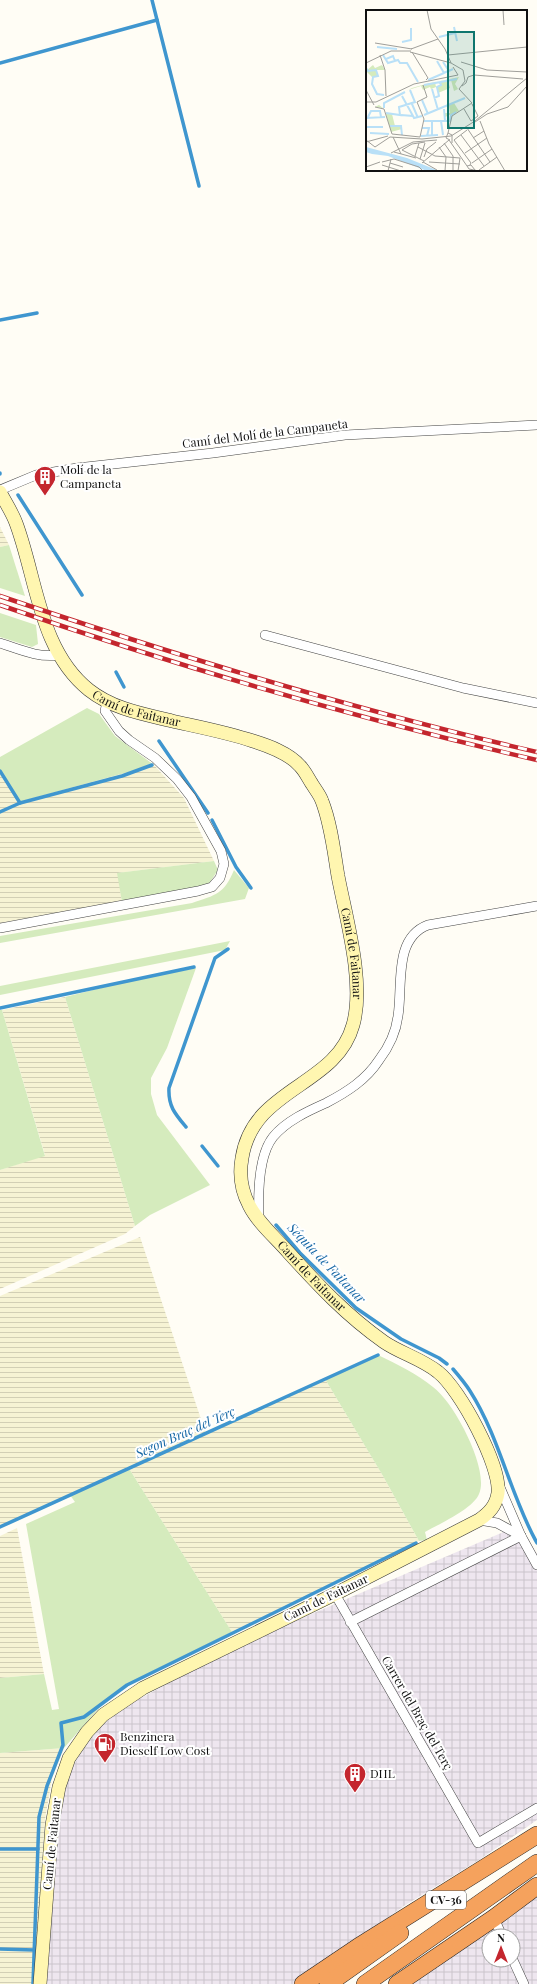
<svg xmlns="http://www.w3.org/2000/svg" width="537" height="1984" viewBox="0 0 537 1984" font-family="'Playfair Display',serif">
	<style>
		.industrial { fill: url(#industrial-grid); fill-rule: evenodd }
		.farmland { fill: url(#farmland-rules) }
		.grass { fill: #d5ebbd }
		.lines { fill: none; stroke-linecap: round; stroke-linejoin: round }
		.stream { stroke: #3f96cf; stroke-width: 3.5 }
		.street-casing { stroke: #444; stroke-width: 10 }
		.secondary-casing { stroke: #333; stroke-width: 14 }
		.highway-casing { stroke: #222; stroke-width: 18 }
		.street { stroke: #fff; stroke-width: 9 }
		.secondary { stroke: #fff6b0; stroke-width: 13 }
		.highway { stroke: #f5a25d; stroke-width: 17 }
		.rail-casing { stroke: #c4262e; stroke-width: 4.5 }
		.rail { stroke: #fff; stroke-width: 3; stroke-dasharray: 9; stroke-linecap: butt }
		.labels { text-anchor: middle; stroke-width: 4; stroke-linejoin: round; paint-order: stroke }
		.shield { fill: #fff; stroke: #585858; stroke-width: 1 }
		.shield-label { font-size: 11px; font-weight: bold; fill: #111 }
		.street-label { font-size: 12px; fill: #111; stroke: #fff }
		.poi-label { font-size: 12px; fill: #111; stroke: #fff; text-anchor: start }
		.water-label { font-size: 13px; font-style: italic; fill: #1768a6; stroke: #fff }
		.inset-river { fill: none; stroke: #b9e0f7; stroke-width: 2 }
		.inset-road { fill: none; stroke: #a09f9a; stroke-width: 1 }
		.view { fill: #0f766e; fill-opacity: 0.15; stroke: #0f766e; stroke-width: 2 }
		.inset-edge { fill: none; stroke: #111; stroke-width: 2 }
	</style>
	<defs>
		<pattern id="industrial-grid" width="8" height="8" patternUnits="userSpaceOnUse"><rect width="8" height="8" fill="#eee6ef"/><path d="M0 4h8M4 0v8" fill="none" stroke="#cbc4cc"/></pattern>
		<pattern id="farmland-rules" width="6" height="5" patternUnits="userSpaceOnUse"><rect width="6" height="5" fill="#f6f3d4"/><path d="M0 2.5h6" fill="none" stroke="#d2cfb5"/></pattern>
	</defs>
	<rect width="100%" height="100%" fill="#fffdf5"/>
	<g class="industrial">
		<path d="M520 1525 537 1554V1820L479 1860 404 1906 296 1984H45L59 1817 63 1785 81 1752 100 1727 124 1707 246 1642Z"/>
		<path d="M537 1897V1984H410L476 1936ZM489 1936H513V1960H489Z"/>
	</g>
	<g class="farmland">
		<path d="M0 527 9 545 0 547Z"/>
		<path d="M154 765 184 798 214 861 118 873 122 902 0 923V772L19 802Z"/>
		<path d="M65 997 135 1226 125 1234 0 1289V1170L45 1155 2 1010Z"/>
		<path d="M140 1237 206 1434 325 1379 383 1476 419 1541 232 1632 128 1467 0 1527V1296Z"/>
		<path d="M17 1528 44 1674 0 1678V1536Z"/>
		<path d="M64 1748 52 1778 45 1820 34 1984H0V1753Z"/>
	</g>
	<g class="grass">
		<path d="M9 545 25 596 0 588V547Z"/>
		<path d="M0 613 36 625 38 644 32 647 0 637Z"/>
		<path d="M87 708 99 714 115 736 154 765 19 802 0 772V757Z"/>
		<path d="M214 861 218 870 206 888 122 902 117 873Z"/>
		<path d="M234 870 249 888 245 899 0 943V936L192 903C216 895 224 894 234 870Z"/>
		<path d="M230 941 225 950 0 995V986Z"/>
		<path d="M196 968 167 1048 151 1078V1094L157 1115 210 1185 150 1215 135 1226 65 997 125 982Z"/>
		<path d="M0 1010H2L45 1156 0 1170Z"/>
		<path d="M378 1355C397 1364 417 1374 433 1387 454 1402 490 1470 479 1494 473 1509 439 1524 425 1532L427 1540 419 1541 383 1476 325 1379Z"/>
		<path d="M128 1467 232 1632 135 1680 105 1701 64 1748 0 1753V1678L44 1674 52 1710 59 1709 26 1524 75 1502 70 1495Z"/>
	</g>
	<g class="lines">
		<g class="stream">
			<path d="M152 0 199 186"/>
			<path d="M0 63 157 20"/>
			<path d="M0 320 37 313"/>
			<path d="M0 473V474"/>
			<path d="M18 495 82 595"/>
			<path d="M116 672 124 687"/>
			<path d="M159 741 208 813"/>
			<path d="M0 771 20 803 122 776 152 765"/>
			<path d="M0 812 20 803"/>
			<path d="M212 820 236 867 251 888"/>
			<path d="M0 1008 194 967"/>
			<path d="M186 1127C175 1114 168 1106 169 1088L215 958 228 949"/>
			<path d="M202 1146 218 1166"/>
			<path d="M276 1225 300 1253 356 1308 401 1339 439 1358 447 1364"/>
			<path d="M453 1369C459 1376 465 1383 470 1391 500 1438 510 1495 537 1543"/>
			<path d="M0 1527 378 1355"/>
			<path d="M0 1849H38"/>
			<path d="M0 1949 34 1950"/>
			<path d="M33 1984 39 1817 47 1786 63 1745 61 1723 84 1717 127 1685 416 1543"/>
		</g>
		<g class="street-casing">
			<g id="street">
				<path d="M0 490 36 475 77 468 213 453 345 435 537 425"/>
				<path d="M265 635 463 688 537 703"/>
				<path d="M0 643C19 649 38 658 58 655"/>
				<path d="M0 928 198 891 212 887 220 878 224 864 221 851 191 797 177 779 155 758 129 740 119 731 105 711 107 702"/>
				<path d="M259 1220C258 1197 258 1156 273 1137 286 1121 308 1111 326 1103 347 1092 366 1080 379 1060 389 1047 396 1032 398 1016 403 986 393 938 428 925L537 906"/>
				<path d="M499 1485 521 1536 537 1565"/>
				<path d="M479 1520 497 1523 521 1536"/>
				<path d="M335 1594 478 1843 537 1808"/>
				<path d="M350 1622 521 1536"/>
				<path d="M494 1918 502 1936"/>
				<path d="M513 1960 524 1984"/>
			</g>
		</g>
		<g class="secondary-casing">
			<g id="secondary">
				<path id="s1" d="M0 492C5 502 12 512 16 523 37 579 39 650 89 690 113 709 143 714 172 721 199 727 226 732 253 741 269 746 289 753 300 766 305 771 308 778 312 784 315 789 320 795 322 801 331 824 334 852 338 876 346 918 365 983 353 1025 336 1087 253 1087 242 1158 239 1175 241 1190 249 1205 258 1223 275 1237 288 1252 319 1286 346 1315 384 1342 400 1353 422 1359 438 1372 460 1389 501 1466 498 1493 496 1506 489 1513 479 1520L335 1594 143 1688 103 1715 87 1732 69 1758 59 1787 52 1825 40 1984"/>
			</g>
		</g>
		<g class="highway-casing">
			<g id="highway">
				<path d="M303 1984 358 1947 537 1835"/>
				<path d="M328 1984 400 1933"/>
				<path d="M365 1984 537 1863"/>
				<path d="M397 1984 494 1918 537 1886"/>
			</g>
		</g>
		<use href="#street" class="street"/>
		<use href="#secondary" class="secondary"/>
		<use href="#highway" class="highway"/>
		<g class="rail-casing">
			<g id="rail">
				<path d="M0 596C177 656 355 710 537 752"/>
				<path d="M0 605C176 666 355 718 537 760"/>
			</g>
		</g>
		<use href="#rail" class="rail"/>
	</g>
	<defs>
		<g id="building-pin" transform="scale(1.15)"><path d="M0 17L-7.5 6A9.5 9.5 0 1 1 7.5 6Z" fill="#c4262e" stroke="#fff"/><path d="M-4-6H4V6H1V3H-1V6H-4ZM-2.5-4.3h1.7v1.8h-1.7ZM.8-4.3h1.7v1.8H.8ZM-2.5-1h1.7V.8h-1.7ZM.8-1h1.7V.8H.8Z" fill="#fff"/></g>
		<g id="fuel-pin" transform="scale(1.15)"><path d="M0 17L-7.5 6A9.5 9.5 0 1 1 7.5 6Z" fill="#c4262e" stroke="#fff"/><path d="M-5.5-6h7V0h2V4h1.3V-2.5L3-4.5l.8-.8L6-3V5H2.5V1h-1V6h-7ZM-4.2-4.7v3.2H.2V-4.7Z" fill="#fff"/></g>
	</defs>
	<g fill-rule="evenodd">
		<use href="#building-pin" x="45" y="477"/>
		<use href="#fuel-pin" x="105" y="1744"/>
		<use href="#building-pin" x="355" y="1774"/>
	</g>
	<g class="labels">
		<rect class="shield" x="426" y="1891" width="40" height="18" rx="3"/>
		<g class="shield-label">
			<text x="446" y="1904">CV-36</text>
		</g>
		<g class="street-label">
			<text transform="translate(265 434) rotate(-7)" y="4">Camí del Molí de la Campaneta</text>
			<text dy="4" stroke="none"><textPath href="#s1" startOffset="272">Camí de Faitanar</textPath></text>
			<text dy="4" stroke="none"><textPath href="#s1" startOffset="644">Camí de Faitanar</textPath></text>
			<text dy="4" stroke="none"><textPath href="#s1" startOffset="1038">Camí de Faitanar</textPath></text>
			<text transform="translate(326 1598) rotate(-26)" y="4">Camí de Faitanar</text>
			<text transform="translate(417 1713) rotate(60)" y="4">Carrer del Braç del Terç</text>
			<text transform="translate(52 1844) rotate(-84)" y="4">Camí de Faitanar</text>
		</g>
		<g class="poi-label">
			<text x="60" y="474">Molí de la<tspan x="60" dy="14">Campaneta</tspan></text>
			<text x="120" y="1741">Benzinera<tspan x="120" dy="14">Dieself Low Cost</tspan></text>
			<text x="370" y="1778">DHL</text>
		</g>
		<g class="water-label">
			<text transform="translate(327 1263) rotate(46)" y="5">Séquia de Faitanar</text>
			<text transform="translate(185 1432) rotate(-24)" y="5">Segon Braç del Terç</text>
		</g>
	</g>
	<g transform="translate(366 10)">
		<rect width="161" height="161" fill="#fffdf5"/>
		<path d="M7 55 9 58 16 55 19 60H10L12 66 6 67 0 61ZM93 67 89 74 92 79 88 81 85 70 87 69 69 72 70 77 65 79 64 77 57 80 55 76 42 80 13 95 17 98 9 97 46 78 60 74ZM82 71 84 78 72 83 71 77 75 75 74 72ZM88 93 93 101 79 107 78 103H84L83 95ZM20 104H26L29 116H35L36 119 25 122Z" fill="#d5ebbd"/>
		<path d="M0 137 41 148 73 161H61L22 146 6 144 0 142Z" fill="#b9e0f7"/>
		<path class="inset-river" d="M88 17 91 31M73 27 89 23M36 32 45 30V18M11 37 31 39M17 45 22 53 32 50 34 53H41L52 72M20 49 27 46 29 51M71 51 78 63 82 61M77 52 83 61 87 59M0 58 2 61 10 60 12 66 7 67 6 74 11 84 18 85M62 70 78 63M58 75 91 69M66 79 72 100M36 86 47 106M68 88 73 86 71 77 75 75 74 73M56 90 62 104M46 94 52 108M18 98V93L39 82M78 99 79 111M20 103 34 105 33 97 49 92 44 80M35 105 47 106 48 108 56 106M58 105 99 88M2 107 5 101H14L15 107M0 108 19 107M58 111H74M66 111V125M84 112 85 105 90 102M24 116H35L36 125M0 117H17M56 118H63L61 126M4 123 23 124M77 125 75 111H83M55 126 72 125"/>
		<path class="inset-road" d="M61 0 65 19 79 39 85 53 97 60 99 71 93 79 106 93 86 106 82 123M137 0 138 15M9 33 46 39M45 39 72 29M44 42 85 53M46 42 62 68 60 70M14 45 19 60 20 86M82 45 161 37M95 52 121 60 161 62M0 53 25 41H45M96 76 100 73 102 67 108 65 157 69M0 80 8 95M0 92H10L48 74 92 65 87 57M9 97 18 99 26 124M98 99 105 111 108 109 112 106 106 94M114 111 123 134 139 161M109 112 121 104 142 97 161 76M101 118 124 152M101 120 88 130 105 153 104 155M26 124 54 127 58 109 51 92 61 87 57 75M95 125 118 156M27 127 35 144M107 128 118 121M0 130 9 137 24 127 56 129 85 126 109 111 161 68M83 130 101 156M84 130 80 128 82 123 86 125V133M0 132 22 126M78 133 87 146V161M52 137 69 146M73 137 80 147 79 161M28 142 50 148M25 143 47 132 71 130M99 143 121 128M49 146 53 133M69 146 94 148M58 147 61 139 70 132M54 149 59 133M58 151 36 140 46 134 59 132M16 152 28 149 53 157 57 161M57 152 71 160M63 152 94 154M24 153 37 157M56 153 83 130M106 153 126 139M16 155 35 161M0 157 14 152M109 160 105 155 101 156 103 159 113 161M113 160 131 147M22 161 25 149M92 161 94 148"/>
		<path class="view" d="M82 22H108V118H82Z"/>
		<rect width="161" height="161" class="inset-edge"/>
	</g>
	<g transform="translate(501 1948)"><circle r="19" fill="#ffffff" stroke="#a0a0a0"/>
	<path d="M0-3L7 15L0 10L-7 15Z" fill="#c4262e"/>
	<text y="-6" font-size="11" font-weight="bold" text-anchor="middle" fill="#111111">N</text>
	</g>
</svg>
